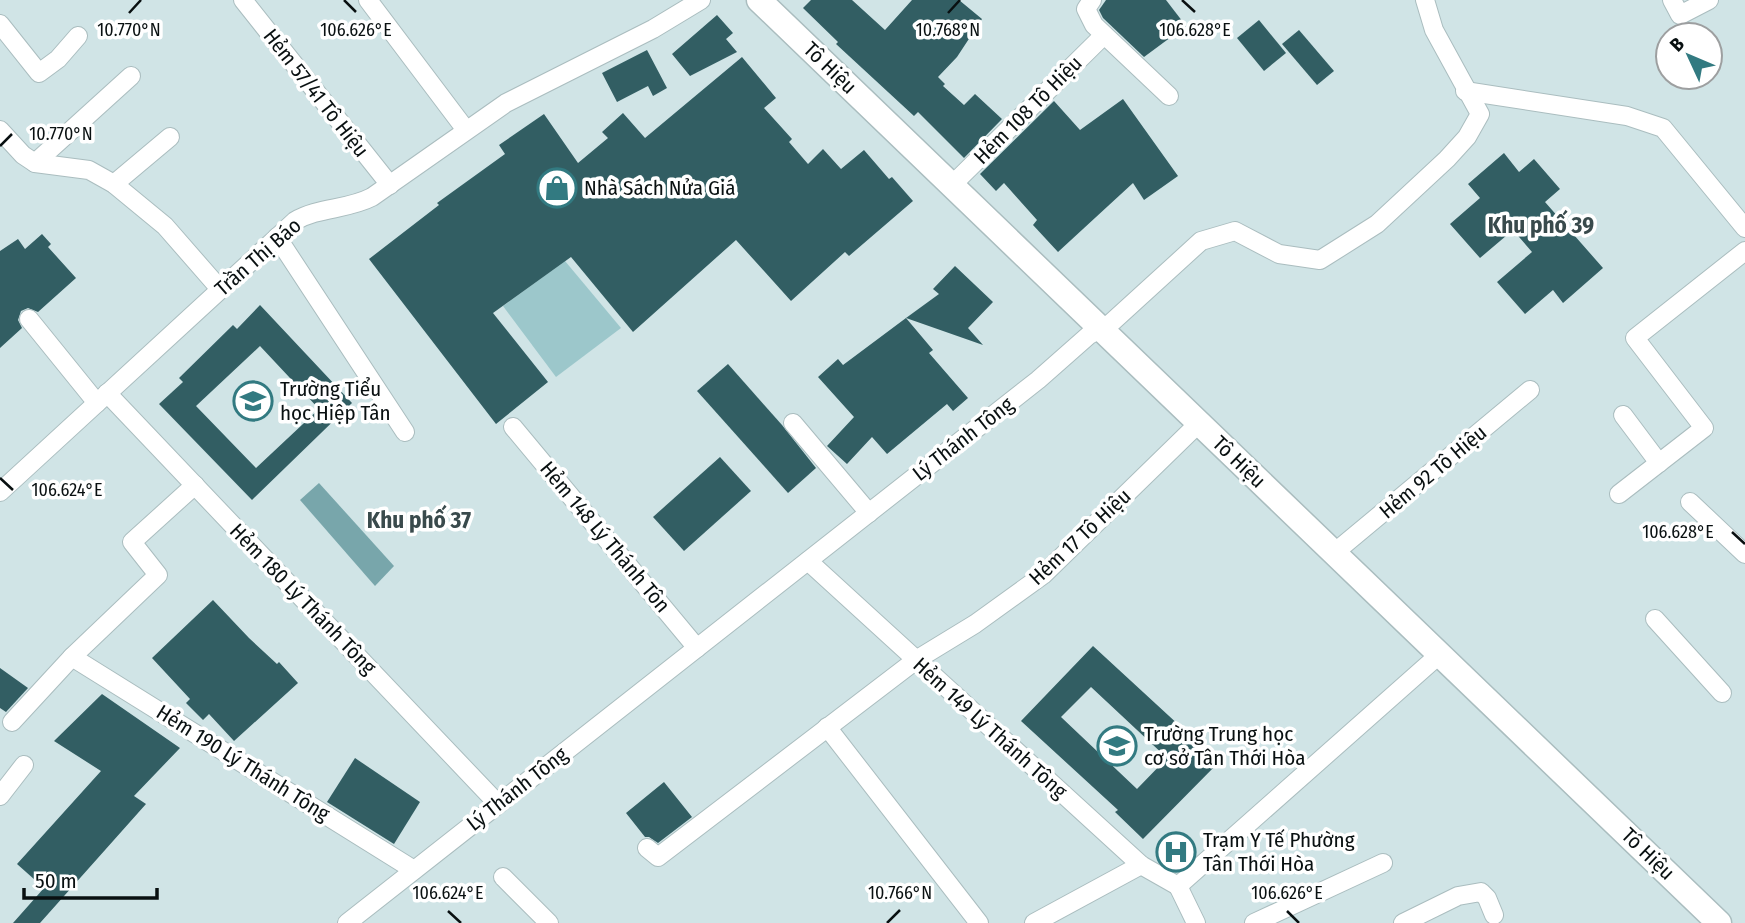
<svg xmlns="http://www.w3.org/2000/svg" width="1745" height="923" viewBox="0 0 1745 923" font-family="'Fira Sans Condensed',sans-serif">
	<style>
		.green { fill: #9cc7cb }
		.water { fill: #78a6ab }
		.building { fill: #325e63; fill-rule: evenodd }
		.lines { fill: none; stroke-linecap: round; stroke-linejoin: round }
		.street-casing { stroke: #aabdbf; stroke-width: 20 }
		.secondary-casing { stroke: #aabdbf; stroke-width: 27 }
		.street { stroke: #fff; stroke-width: 18 }
		.secondary { stroke: #fff; stroke-width: 24 }
		.ticks { fill: none; stroke: #091011; stroke-width: 2.5 }
		.labels { text-anchor: middle; stroke-width: 7; stroke-linejoin: round; paint-order: stroke }
		.street-label { font-size: 21px; fill: #091011; stroke: #fff }
		.poi-label { font-size: 21px; fill: #091011; stroke: #fff; text-anchor: start }
		.neighbourhood-label { font-size: 23px; font-weight: bold; fill: #394a4c; stroke: #fff }
		.ticks-label { font-size: 18px; text-anchor: middle; fill: #091011; stroke: #fff; stroke-width: 7; stroke-linejoin: round; paint-order: stroke }
	</style>
	<rect width="100%" height="100%" fill="#d0e4e6"/>
	<path class="green" d="M565 261 621 328 556 377 503 306Z"/>
	<path class="water" d="M319 483 394 566 375 586 300 500Z"/>
	<g class="building">
		<path d="M811 0H852L885 30 912 0H959L982 19 957 57 938 77 945 84 943 86 964 105 975 94 1002 119 964 158 918 112 914 116 836 44 838 42 803 8Z"/>
		<path d="M1106 0H1166L1186 26 1144 57 1103 18 1099 10Z"/>
		<path d="M717 15 733 33 726 39 737 52 690 76 672 54Z"/>
		<path d="M1259 20 1286 53 1264 71 1237 38Z"/>
		<path d="M1299 30 1334 71 1317 85 1282 44Z"/>
		<path d="M647 50 667 88 653 96 648 86 617 102 602 73Z"/>
		<path d="M742 57 776 98 764 108 792 139 789 142 808 164 823 149 841 169 864 150 889 179 892 177 913 201 849 256 845 252 791 301 736 240 633 332 571 257 493 313 548 382 496 424 369 259 439 205 437 203 505 154 499 145 544 114 578 163 608 138 602 132 623 113 645 138Z"/>
		<path d="M1123 99 1178 176 1144 200 1133 183 1058 252 1033 225 1037 220 1004 183 996 191 980 174 1054 101 1080 130Z"/>
		<path d="M1504 153 1519 172 1534 159 1560 189 1545 202 1603 268 1563 303 1553 290 1525 314 1497 282 1532 252 1513 230 1480 258 1450 224 1480 198 1468 184Z"/>
		<path d="M42 234 51 244 48 247 76 278 38 312 28 308 21 311 18 320 22 328 0 348V251L18 239 25 249Z"/>
		<path d="M955 266 993 302 968 328 983 345 906 318 939 294 933 289Z"/>
		<path d="M260 305 352 403 252 500 159 404 183 382 179 378 233 325 237 329ZM260 346 319 409 256 468 196 406Z"/>
		<path d="M906 318 933 350 929 353 968 398 953 411 947 404 887 454 872 437 847 464 827 446 854 417 818 377 838 359 843 365Z"/>
		<path d="M728 364 782 425 816 468 788 493 697 391Z"/>
		<path d="M720 457 751 491 684 551 653 517Z"/>
		<path d="M213 600 249 638 277 664 279 662 298 683 234 741 209 714 203 720 186 703 190 699 152 658Z"/>
		<path d="M1093 646 1219 762 1143 839 1115 812 1118 810 1021 721ZM1091 687 1167 758 1137 789 1061 717Z"/>
		<path d="M0 668 28 688 6 712 0 708Z"/>
		<path d="M102 694 180 748 134 796 146 804 40 923H13L44 888 17 864 101 771 54 741Z"/>
		<path d="M355 758 420 802 394 844 327 802Z"/>
		<path d="M664 782 692 817 658 843 649 837H645L626 813Z"/>
	</g>
	<g class="lines">
		<g class="street-casing">
			<g id="street">
				<path d="M243 0 390 185"/>
				<path d="M368 0 466 130"/>
				<path d="M1092 0 1086 9 1094 25 1169 96"/>
				<path d="M1672 0 1680 15 1709 0"/>
				<path d="M0 24 39 73 58 59 78 36"/>
				<path d="M1465 91 1627 116 1663 128 1745 228"/>
				<path d="M0 130 23 155 35 163 89 170 114 184 165 226 220 289"/>
				<path d="M35 163 131 76"/>
				<path d="M114 184 170 137"/>
				<path d="M952 185 1104 35"/>
				<path d="M277 237 405 432"/>
				<path d="M29 319 97 403"/>
				<path d="M107 393 498 804"/>
				<path d="M1623 415 1659 463"/>
				<path d="M793 423 869 513"/>
				<path d="M513 427 697 648"/>
				<path d="M0 492 295 221C319 207 347 210 372 197L506 103 653 29 701 0"/>
				<path d="M1619 494 1704 428 1635 338 1745 251"/>
				<path d="M1690 502 1745 554"/>
				<path d="M1334 553 1530 390"/>
				<path d="M808 561 1141 865 1178 886"/>
				<path d="M1655 619 1722 693"/>
				<path d="M72 657 414 870"/>
				<path d="M12 722 72 657 158 575 132 542 195 485"/>
				<path d="M827 727 979 923"/>
				<path d="M0 796 24 765"/>
				<path d="M647 848 658 857 916 660 975 624 1043 575 1199 423"/>
				<path d="M503 877 549 923"/>
				<path d="M1178 886 1440 654"/>
				<path d="M1178 886 1196 923"/>
				<path d="M347 923 1038 380 1089 335 1111 323 1201 241 1235 231 1279 254 1320 260 1377 224 1447 159 1467 137 1480 114 1434 30 1425 0"/>
				<path d="M1034 923 1141 865"/>
				<path d="M1254 923 1383 863"/>
				<path d="M1403 923 1458 896 1481 892 1487 898 1494 915"/>
			</g>
		</g>
		<g class="secondary-casing">
			<path id="secondary" d="M759 0 1719 923"/>
		</g>
		<use href="#street" class="street"/>
		<use href="#secondary" class="secondary"/>
	</g>
	<path class="ticks" d="M344 0 356 12M1182 0 1195 12M129 13 141 0M948 13 960 0M0 146 12 134M0 478 13 490M1732 532 1745 544M448 911 461 923M1287 911 1299 923M887 923 900 910"/>
	<defs>
		<g id="shop-ring" transform="scale(2.0125)"><circle r="9.5" fill="#fff" stroke="#327a81" stroke-width="1.5"/><path d="M-5-2.5h2.3a2.7 3.5 0 0 1 5.4 0H5L5.5 6h-11ZM-1.5-2.5h3a1.5 2.3 0 0 0-3 0Z" fill="#327a81"/></g>
		<g id="school-ring" transform="scale(2.0125)"><circle r="9.5" fill="#fff" stroke="#327a81" stroke-width="1.5"/><path d="M0-5L7-2L0 1L-7-2ZM-4 1L0 2.5L4 1V4Q0 6-4 4Z" fill="#327a81"/></g>
		<g id="hospital-ring" transform="scale(2.0125)"><circle r="9.5" fill="#fff" stroke="#327a81" stroke-width="1.5"/><path d="M-5-5h3v3.5h4V-5h3V5h-3V1.5h-4V5h-3Z" fill="#327a81"/></g>
	</defs>
	<g fill-rule="evenodd">
		<use href="#shop-ring" x="557" y="188"/>
		<use href="#school-ring" x="253" y="401"/>
		<use href="#school-ring" x="1117" y="746"/>
		<use href="#hospital-ring" x="1176" y="852"/>
	</g>
	<g class="labels">
		<g class="street-label">
			<text transform="translate(830 68) rotate(44)" y="7">Tô Hiệu</text>
			<text transform="translate(316 93) rotate(52)" y="7">Hẻm 57/41 Tô Hiệu</text>
			<text transform="translate(1028 110) rotate(-45)" y="7">Hẻm 108 Tô Hiệu</text>
			<text transform="translate(258 257) rotate(-41)" y="7">Trần Thị Báo</text>
			<text transform="translate(963 439) rotate(-38)" y="7">Lý Thánh Tông</text>
			<text transform="translate(1239 462) rotate(44)" y="7">Tô Hiệu</text>
			<text transform="translate(1433 472) rotate(-40)" y="7">Hẻm 92 Tô Hiệu</text>
			<text transform="translate(605 537) rotate(50)" y="7">Hẻm 148 Lý Thánh Tôn</text>
			<text transform="translate(1080 537) rotate(-43)" y="7">Hẻm 17 Tô Hiệu</text>
			<text transform="translate(303 599) rotate(46)" y="7">Hẻm 180 Lý Thánh Tông</text>
			<text transform="translate(990 728) rotate(42)" y="7">Hẻm 149 Lý Thánh Tông</text>
			<text transform="translate(243 763) rotate(32)" y="7">Hẻm 190 Lý Thánh Tông</text>
			<text transform="translate(517 789) rotate(-38)" y="7">Lý Thánh Tông</text>
			<text transform="translate(1648 854) rotate(44)" y="7">Tô Hiệu</text>
		</g>
		<g class="poi-label">
			<text x="584" y="195">Nhà Sách Nửa Giá</text>
			<text x="280" y="396">Trường Tiểu<tspan x="280" dy="24">học Hiệp Tân</tspan></text>
			<text x="1144" y="741">Trường Trung học<tspan x="1144" dy="24">cơ sở Tân Thới Hòa</tspan></text>
			<text x="1203" y="847">Trạm Y Tế Phường<tspan x="1203" dy="24">Tân Thới Hòa</tspan></text>
		</g>
		<g class="neighbourhood-label">
			<text x="1541" y="233">Khu phố 39</text>
			<text x="419" y="528">Khu phố 37</text>
		</g>
	</g>
	<g class="ticks-label">
		<text x="356" y="36">106.626°E</text>
		<text x="1195" y="36">106.628°E</text>
		<text x="129" y="36">10.770°N</text>
		<text x="948" y="36">10.768°N</text>
		<text x="61" y="140">10.770°N</text>
		<text x="67" y="496">106.624°E</text>
		<text x="1678" y="538">106.628°E</text>
		<text x="900" y="899">10.766°N</text>
		<text x="448" y="899">106.624°E</text>
		<text x="1287" y="899">106.626°E</text>
	</g>
	<g transform="translate(1689 56) rotate(314)"><circle r="33" fill="#ffffff" stroke="#9d9fa0" stroke-width="2"/>
	<path d="M0-5L12 26L0 18L-12 26Z" fill="#327a81"/>
	<text y="-10" font-size="19" font-weight="bold" text-anchor="middle" fill="#091011">B</text>
	</g>
	<path d="M24 888v10h133v-10" fill="none" stroke="#091011" stroke-width="3.5"/>
	<text x="35" y="888" font-size="21" fill="#091011" stroke="#ffffff" stroke-width="5" paint-order="stroke">50 m</text>
</svg>
